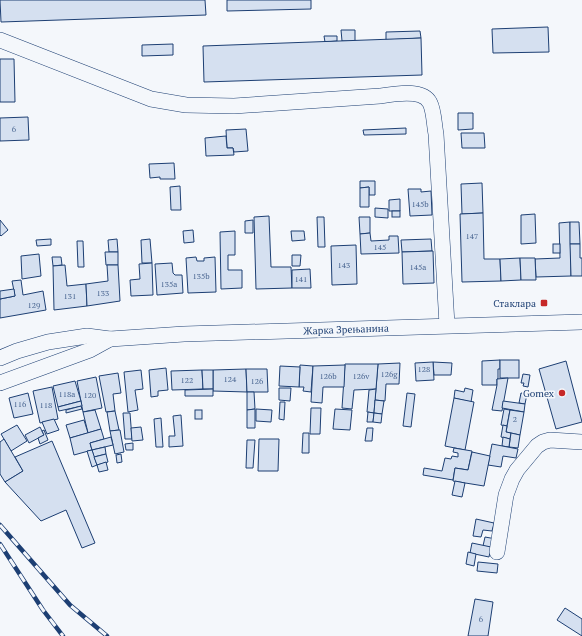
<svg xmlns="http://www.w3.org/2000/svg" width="582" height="636" viewBox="0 0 582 636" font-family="'PT Serif',serif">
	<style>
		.building { fill: #d5e0f0; stroke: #1d3f73 }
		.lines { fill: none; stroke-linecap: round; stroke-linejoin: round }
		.minor-casing { stroke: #1d3f73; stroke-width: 16 }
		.minor { stroke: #f4f7fb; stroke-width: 15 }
		.rail-casing { stroke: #1d3f73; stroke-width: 4.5 }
		.rail { stroke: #f4f7fb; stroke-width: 3; stroke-dasharray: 9; stroke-linecap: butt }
		.poi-dot { fill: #c62828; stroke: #f4f7fb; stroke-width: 1.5 }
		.labels { text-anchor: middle; stroke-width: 3; stroke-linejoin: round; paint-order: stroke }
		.number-label { font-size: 8px; fill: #4b6792 }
		.poi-label { font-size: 10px; fill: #1d3f73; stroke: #f4f7fb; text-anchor: end }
		.street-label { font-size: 10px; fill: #1d3f73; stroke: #f4f7fb }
	</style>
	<rect width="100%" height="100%" fill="#f4f7fb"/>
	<g class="building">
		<path d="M0 0H205L206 15 1 22Z"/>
		<path d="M227 0H311V9L227 11Z"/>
		<path d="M548 27 549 52 493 53 492 29Z"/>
		<path d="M341 30H355V41H342Z"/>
		<path d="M420 31 421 38 386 40V32Z"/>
		<path d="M324 36H337V41L325 42Z"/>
		<path d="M421 38 422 75 204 82 203 46Z"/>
		<path d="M173 44V55L142 56V45Z"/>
		<path d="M0 59H14L15 102H0Z"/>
		<path d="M458 113H473V129L458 130Z"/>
		<path d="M28 117 29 140 0 141V118Z"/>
		<path d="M406 128V134L364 135 363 130Z"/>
		<path d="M246 129 248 151 234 152 233 148H227L226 130Z"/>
		<path d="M461 133H484L485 148H462Z"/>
		<path d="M226 136 227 148H233L234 155 206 156 205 138Z"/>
		<path d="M174 163 175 179H160V177L150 178 149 164Z"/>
		<path d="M360 181H375V195H369V187L360 188Z"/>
		<path d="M482 183 483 213 462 214 461 184Z"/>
		<path d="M180 186 181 210H171L170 187Z"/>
		<path d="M369 187V207H360V188Z"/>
		<path d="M408 189H421V192L431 191 432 215 410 216Z"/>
		<path d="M400 199V211H389V200Z"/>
		<path d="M375 208 388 209V218L375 217Z"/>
		<rect x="392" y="211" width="8" height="6"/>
		<path d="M483 213 484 259H500L501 281 462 282 460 214Z"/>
		<path d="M535 214 536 243 521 244V215Z"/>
		<path d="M269 216 271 267H291L292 288 256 289 254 217Z"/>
		<path d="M317 217H324L325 247H318Z"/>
		<path d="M359 217H370V233L360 234Z"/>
		<path d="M0 220 8 230 1 236 0 235Z"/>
		<path d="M253 220V233H245V221Z"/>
		<path d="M570 222 571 276 536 277 535 259 560 258 559 223Z"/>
		<path d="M570 222H579L580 244H570Z"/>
		<path d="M193 230 194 242 184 243 183 231Z"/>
		<path d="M235 231V255H228V270H242V288L221 289 220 232Z"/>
		<path d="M291 231H304L305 240 292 241Z"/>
		<path d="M370 233 371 241 389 240V236H398L399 253 361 254 360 234Z"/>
		<path d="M51 239V245L37 246 36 240Z"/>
		<path d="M117 239 118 252H109L108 240Z"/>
		<path d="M150 239 152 263H142L141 240Z"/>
		<path d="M431 239 432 251 402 252 401 240Z"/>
		<path d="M77 241H83L84 267H78Z"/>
		<rect x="553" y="244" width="7" height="9"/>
		<path d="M570 244H580V258H582V276H571Z"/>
		<path d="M356 245 357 284 332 285 331 246Z"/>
		<path d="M433 251 434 283 403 284 402 252Z"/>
		<path d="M105 252H118V265H106Z"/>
		<path d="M39 254 41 276 22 279 21 256Z"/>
		<path d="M292 255H301L300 266H292Z"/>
		<path d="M52 257H61L62 265 53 266Z"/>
		<path d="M196 257 197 261H204V258L215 257 216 292 188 293 186 258Z"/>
		<path d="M520 258 521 280 501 281 500 259Z"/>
		<path d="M520 258H535L536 280H521Z"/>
		<path d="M152 263 153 295 131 296 130 280 140 279 139 264Z"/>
		<path d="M172 263 173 273 175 275H182L183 293 157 295 155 264Z"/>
		<path d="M65 265 67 286 86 284 87 306 54 310 53 266Z"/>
		<path d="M107 265H118L120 301 87 306 86 284 108 281Z"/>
		<path d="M310 269 311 288H292V270Z"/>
		<path d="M21 280 23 295 43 291 46 310 0 318V299L15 296 12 281Z"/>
		<path d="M14 289 15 296 0 299V291Z"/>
		<path d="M500 360V369H498V379H497V385H482V361Z"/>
		<rect x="500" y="360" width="19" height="18"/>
		<path d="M566 361 582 422 556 429 539 369Z"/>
		<path d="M433 362 452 363 451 375H434Z"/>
		<path d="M433 362 434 380 416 381 415 363Z"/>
		<path d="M400 363 399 384H386L385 401 375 400 378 364Z"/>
		<path d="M345 364H378L376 389 354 390 352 409 342 408Z"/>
		<path d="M300 365 313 366 311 392 303 391 304 387H299Z"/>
		<path d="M345 365 344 387H323L322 403 311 402 313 366Z"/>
		<path d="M280 366 300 367 299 387 279 386Z"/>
		<path d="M166 368 168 390 158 391V396L151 397 149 370Z"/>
		<path d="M246 369 247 392 213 391V370Z"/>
		<path d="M246 369H267L268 392H247Z"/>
		<path d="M141 370 143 389 135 390 138 410 128 412 124 372Z"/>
		<path d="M202 370 203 389 172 390 171 371Z"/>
		<path d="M202 370H213V389H203Z"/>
		<path d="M118 373 121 393 113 394 115 411 106 412 99 376Z"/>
		<path d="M523 374 530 375 528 387 523 386 524 383H521Z"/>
		<path d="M96 377 102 408 83 412 77 381Z"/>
		<path d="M508 378 502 411 492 410 497 385V379Z"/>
		<path d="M75 381 81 401 58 407 53 386Z"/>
		<path d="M52 387 58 419 40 423 33 391Z"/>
		<path d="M279 388H291L290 401 279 400Z"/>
		<path d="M465 388 473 390 471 402 454 398 455 390 464 392Z"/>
		<path d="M213 389V396H185V390Z"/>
		<path d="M376 389 374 413 367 412 369 390Z"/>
		<path d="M247 392H254L255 409 247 410Z"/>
		<path d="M28 393 33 414 14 418 9 398Z"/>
		<path d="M407 393 415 394 411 427 403 426Z"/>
		<path d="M521 393 527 394 525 404 519 403Z"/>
		<path d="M454 398 474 402 465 450 445 446Z"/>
		<path d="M375 400 384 401 382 414 374 413Z"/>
		<path d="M81 401 82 406 59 411 58 407Z"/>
		<path d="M503 401 525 404 524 412 502 408Z"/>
		<path d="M280 402H285L284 420 279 419Z"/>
		<path d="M81 406 82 409 66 413V410Z"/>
		<path d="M311 408H321L320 434H310Z"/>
		<path d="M255 409V428H247V410Z"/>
		<path d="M256 409 272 410 271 422 256 421Z"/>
		<path d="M335 409 352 410 350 430 333 429Z"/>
		<path d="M504 409 510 410 507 426 501 425Z"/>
		<path d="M95 410 101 429 88 433 83 412Z"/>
		<rect x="195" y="410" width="7" height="9"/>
		<path d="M510 410 524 412 520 435 506 432Z"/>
		<path d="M115 411 119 430 110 431 107 412Z"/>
		<path d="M368 412 374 413 373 422H367Z"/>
		<path d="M123 413H130L132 439H125Z"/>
		<path d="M374 413 382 414 381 423 373 422Z"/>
		<path d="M181 415 183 446 169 447V436H175L173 416Z"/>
		<path d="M161 418 163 447H156L154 419Z"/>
		<path d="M54 419 59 430 47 434 42 422Z"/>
		<path d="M84 420 88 433 70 438 66 425Z"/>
		<path d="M17 425 27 441 11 451 1 434Z"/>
		<path d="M503 425 507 426 506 432 511 433 510 439 501 437Z"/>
		<path d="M40 427 44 435 29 443 25 435Z"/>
		<path d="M141 427 143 440 132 441 131 428Z"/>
		<path d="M367 428H373L372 441H365Z"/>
		<path d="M101 429 104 439 90 443 92 450 74 455 70 438Z"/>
		<path d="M44 430 48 440 40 444 38 438 44 435 42 431Z"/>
		<path d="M119 430H120L124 452 115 454 110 431Z"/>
		<path d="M303 433H309V453H302Z"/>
		<path d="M511 433 520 435 518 448 509 447Z"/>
		<path d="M111 437 113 445 92 450 90 443Z"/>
		<path d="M503 437 510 439 509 447 502 446Z"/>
		<path d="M4 439 23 471 5 482 0 474V442Z"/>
		<path d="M259 439H279L278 471H258Z"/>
		<path d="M247 440H255L253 468H246Z"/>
		<path d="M52 441 95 543 82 548 66 510 41 521 5 482 23 471 15 457Z"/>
		<path d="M133 443V450H126L125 444Z"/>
		<path d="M492 444 518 449 516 458 503 456 501 467 488 465Z"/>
		<path d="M105 447 106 454 94 457 92 450Z"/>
		<path d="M454 448 472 451 468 470 455 468 453 480 423 475 424 468 442 471 445 458 451 459 452 456 458 457V453L453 452Z"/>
		<path d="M92 450 97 465 92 467 87 451Z"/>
		<path d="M472 452 490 456 484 486 453 481 455 468 468 470Z"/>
		<path d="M106 454 108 462 97 465 94 457Z"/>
		<path d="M121 454 122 462 117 463 116 455Z"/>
		<path d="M106 462 108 470 99 472 97 465Z"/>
		<path d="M455 481 465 483 462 497 452 495Z"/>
		<path d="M476 519 494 523 492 531 483 530 481 537 473 536Z"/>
		<path d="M485 537 496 539 494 548 483 546Z"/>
		<path d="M472 543 491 547 489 557 470 553Z"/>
		<path d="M468 552 476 554 474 566 466 564Z"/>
		<path d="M478 562 498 564 497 573 477 571Z"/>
		<path d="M475 599 493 602 488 636H468Z"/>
		<path d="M565 608 582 619V636L557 620Z"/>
	</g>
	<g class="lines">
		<g class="minor-casing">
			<g id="minor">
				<path d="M0 40 151 99 186 105 234 106 380 96C393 94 423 88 430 103 434 111 434 124 436 134L447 325"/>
				<path d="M0 358 17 351 48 342 87 336 110 339 184 334 582 322"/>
				<path d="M0 383 90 350 110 339"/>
				<path d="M497 552 506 495 512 479 517 470 537 446 543 442 550 440 582 442"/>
			</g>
		</g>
		<use href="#minor" class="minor"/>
		<g class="rail-casing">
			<g id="rail">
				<path d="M0 525 70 605 107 636"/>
				<path d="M0 544 43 610 63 636"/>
			</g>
		</g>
		<use href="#rail" class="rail"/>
	</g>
	<g class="poi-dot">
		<rect x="540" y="299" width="8" height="8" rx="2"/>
		<circle cx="562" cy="393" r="4"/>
	</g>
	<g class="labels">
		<g class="number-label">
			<text x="14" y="132">6</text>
			<text x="420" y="207">145b</text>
			<text x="472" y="239">147</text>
			<text x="380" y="250">145</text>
			<text x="344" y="268">143</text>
			<text x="418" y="270">145a</text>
			<text x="201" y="279">135b</text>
			<text x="301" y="282">141</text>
			<text x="169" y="287">135a</text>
			<text x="103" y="296">133</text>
			<text x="70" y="299">131</text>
			<text x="34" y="308">129</text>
			<text x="424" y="372">128</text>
			<text x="389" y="377">126g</text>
			<text x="328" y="379">126b</text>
			<text x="361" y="379">126v</text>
			<text x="230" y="382">124</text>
			<text x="187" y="383">122</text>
			<text x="257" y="384">126</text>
			<text x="67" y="397">118a</text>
			<text x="90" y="398">120</text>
			<text x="20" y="407">116</text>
			<text x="46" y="408">118</text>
			<text x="515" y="422">2</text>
			<text x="481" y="622">6</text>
		</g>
		<g class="poi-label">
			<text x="536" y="307">Стаклара</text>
			<text x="554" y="397">Gomex</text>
		</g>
		<g class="street-label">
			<text transform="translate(346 329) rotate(-2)" y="4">Жарка Зрењанина</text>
		</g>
	</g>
</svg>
